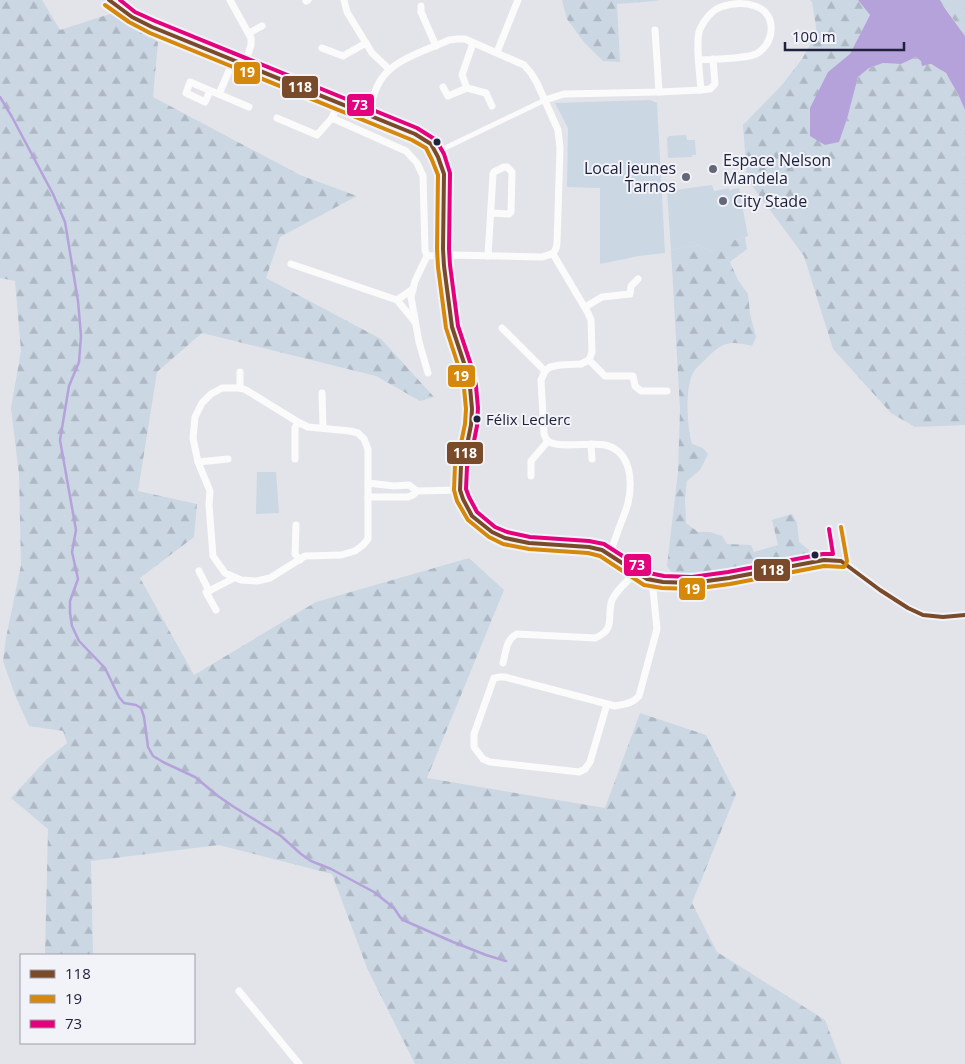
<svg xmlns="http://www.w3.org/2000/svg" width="965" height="1064" viewBox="0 0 965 1064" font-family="'Open Sans',sans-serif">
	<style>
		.green { fill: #cbd7e3 }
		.forest { fill: url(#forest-firs) }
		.water { fill: #b5a2da }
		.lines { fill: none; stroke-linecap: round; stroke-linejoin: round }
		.stream { stroke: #b5a2da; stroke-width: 2.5 }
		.pedestrian { stroke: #fbfbfc; stroke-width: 5 }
		.minor { stroke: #fbfbfc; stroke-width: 7 }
		.bus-1-casing { stroke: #f1f3f8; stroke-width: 8 }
		.bus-2-casing { stroke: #f1f3f8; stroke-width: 8 }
		.bus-3-casing { stroke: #f1f3f8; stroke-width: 8 }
		.bus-1 { stroke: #7a4b2a; stroke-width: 4 }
		.bus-2 { stroke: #d58809; stroke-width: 4 }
		.bus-3 { stroke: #e5007d; stroke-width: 4 }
		.bus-dot { fill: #20223d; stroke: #f1f3f8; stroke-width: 2 }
		.poi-dot { fill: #646679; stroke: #f1f3f8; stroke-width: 2 }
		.labels { text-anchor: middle; stroke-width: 4; stroke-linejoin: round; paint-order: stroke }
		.bus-label { font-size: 15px; fill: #20223d; stroke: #f1f3f8; text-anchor: start }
		.poi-label { font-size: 16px; fill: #20223d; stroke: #f1f3f8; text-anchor: start }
		.line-badge { stroke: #f1f3f8; stroke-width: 2 }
		.badge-label { font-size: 14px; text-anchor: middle; font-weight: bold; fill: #fff }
	</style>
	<defs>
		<pattern id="forest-firs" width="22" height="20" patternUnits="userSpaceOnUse" patternTransform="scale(1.25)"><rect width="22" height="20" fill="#cbd7e3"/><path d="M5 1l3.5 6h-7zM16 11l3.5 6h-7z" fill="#aeb8c4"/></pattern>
	</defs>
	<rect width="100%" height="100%" fill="#e3e4e9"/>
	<g class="green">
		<path d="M650 100 657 103 665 253 639 256 600 264V188L567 187 568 128 555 103Z"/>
		<path d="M686 135 687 140H695L696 155H692V157L668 158 667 138 669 136Z"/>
		<path d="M712 185 714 191 729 188V190L739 188 748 236 722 244 716 249 709 251 699 245 671 250 667 191Z"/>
		<path d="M257 472H276L279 513 256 514Z"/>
	</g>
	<g class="forest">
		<path d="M0 0H42L60 30 113 13 158 42 153 97 300 175 357 196 280 237 266 278 381 339 434 397 420 401 376 376 202 333 157 372 138 491 197 504 194 537 140 578 194 675 316 602 469 558 504 590 427 778 605 808 640 713 706 735 736 794 692 903 717 952 825 1020 842 1064H415L367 968 332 874 219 845 91 861 93 955H45L48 829 11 798 46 760 67 743 63 731 29 726 15 695 3 661 6 638 21 565 19 475 11 408 21 351 15 281 0 278Z"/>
		<path d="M562 0H659L655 1 617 4 620 62 603 61 583 41 567 19Z"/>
		<path d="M810 0H858L870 15 850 55 828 72 839 142 847 119 858 77 869 68 883 63 901 64 916 57C924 64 936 65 944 72 952 78 961 101 965 110V425L915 427 891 413 833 349 804 256 747 179 743 125 782 85 802 59 817 33 812 2Z"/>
		<path d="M940 0H965V36L944 6Z"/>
		<path d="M745 237 747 249 730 262 738 280 748 294 750 314 756 337 752 346C726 339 720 344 702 363 698 366 694 370 692 375 685 392 687 426 692 444L703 448 708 454 700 470 687 481 685 499 686 523 698 532H710L722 536 727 544 751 545 754 552 778 545 772 520 792 514 797 523 799 542 809 550 808 554 727 572 672 573 667 566 678 472 680 409 671 250 699 245 709 251 716 249 721 244Z"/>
	</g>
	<path class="water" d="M858 0H940L944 7 965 36V110L958 94 946 73 931 64 922 66 921 61 916 57 901 64 883 63 869 68 858 77 847 119 839 142 825 145 810 136V108L828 72 850 54 870 15Z"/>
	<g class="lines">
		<path class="stream" d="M0 97 12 117 53 194 65 222 78 301 81 336 79 362 69 386 60 440 76 530 72 552 78 579 70 601V613L72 626 79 641 105 668 119 697 124 703 136 705 141 708 144 717 148 747 153 756 163 762 195 777 218 796 234 807 281 836 301 854 311 861 331 869 374 892 394 908 400 917 403 920 453 942 486 955 506 961"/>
		<path class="pedestrian" d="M443 149 545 100"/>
		<g class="minor">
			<path d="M109 0 132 17 152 27 383 121 415 134 431 144 438 157 444 174 443 249 444 266 452 327 466 369 470 387 472 409 471 425 466 450 461 466 460 490 463 499 472 516 492 532 505 538 529 543 589 547 602 550 609 554 627 566 647 579 663 582 692 583 729 578 824 560 841 561 850 567 880 590 908 608 923 615 943 617 965 615"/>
			<path d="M230 0 251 38V45L245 64"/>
			<path d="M344 0 347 12 372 53 389 69"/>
			<path d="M306 1 308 0"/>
			<path d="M421 6V12L436 46"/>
			<path d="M655 30 659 92"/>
			<path d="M249 33 262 26"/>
			<path d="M322 48 343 56 366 43"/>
			<path d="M497 52 518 0"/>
			<path d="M699 60C712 59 745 59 756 54 764 50 770 41 771 32 774 3 742 0 721 7 712 10 704 20 700 29 695 40 700 76 701 90L710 89 715 84 713 59"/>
			<path d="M443 87 448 96 467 88 486 93 492 106"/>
			<path d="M467 88 462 75 473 43"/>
			<path d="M210 91 205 102 186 93 190 82 249 107"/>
			<path d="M219 94 234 59"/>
			<path d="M545 100 564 94 659 92 701 90"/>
			<path d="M368 114C371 103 374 91 380 81 393 59 427 50 449 40L458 39H465L524 65 531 73 537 83 558 130 560 148 557 243C556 254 552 254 542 257L452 255 427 256"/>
			<path d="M277 118 317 135 332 118 339 102"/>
			<path d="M332 118 406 151 417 163 423 176 425 250 427 256"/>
			<path d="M553 254 588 313 591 320 592 352 589 360 581 364 560 365 550 367 545 371 541 380 544 434C545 437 546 439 548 441 557 449 592 442 605 445 631 451 633 481 628 503 626 511 622 520 619 528 616 537 613 546 609 554"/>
			<path d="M427 256 415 281 411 297 419 342 428 373"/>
			<path d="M488 256 493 174 494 172 504 167H507L512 172 511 212 509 214 491 213"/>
			<path d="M291 264 397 300"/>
			<path d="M413 289 397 300 415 322"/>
			<path d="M585 307 602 297 630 294 631 286 638 279"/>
			<path d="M502 328 545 371"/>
			<path d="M589 360 605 376H633L635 386 641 391H667"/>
			<path d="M240 372V388"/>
			<path d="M222 388H240L246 390 298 422 308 427 350 431 358 433 364 439 368 449V539L363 545 355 551 341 555 305 556 270 578 257 581 241 580 225 573 213 556 209 505 210 491 198 462 193 438 195 417 202 403 211 394Z"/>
			<path d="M322 393 323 428"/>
			<path d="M591 444 592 459"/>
			<path d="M295 459V428L298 422"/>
			<path d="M198 462 228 459"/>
			<path d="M531 476V461L548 441"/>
			<path d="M368 483 394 486 409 485 417 491 460 490"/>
			<path d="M368 497H408L413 495 417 491"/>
			<path d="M296 525 295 554 300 560"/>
			<path d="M199 571 209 591 234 578"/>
			<path d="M209 591 206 592 216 610"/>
			<path d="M503 663C506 652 506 639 517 634L595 638C617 629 606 617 612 600 617 589 628 581 636 572"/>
			<path d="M607 704 590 762 585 769 579 772 490 762 483 759 474 747V734L494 678 500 677H505L615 706C625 704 632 704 639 696L657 629 652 580"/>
			<path d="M239 991 299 1064"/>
		</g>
		<g class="bus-1-casing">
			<path id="bus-1" d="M109 0 132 17 152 27 415 134 431 144 438 157 444 174 443 249 444 266 452 327 466 369 470 387 472 409 471 425 466 450 461 466 460 490 463 499 472 516 492 532 505 538 529 543 589 547 602 550 647 579 663 582 692 583 729 578 824 560 841 561 880 590 908 608 923 615 943 617 965 615"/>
		</g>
		<g class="bus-2-casing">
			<path id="bus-2" d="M105 5 129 22 150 33 412 140 426 148 432 160 438 175 437 249 438 267 446 328 460 371 464 388 466 409 465 424 460 448 455 465 454 490 457 501 468 520 489 537 503 544 529 549 588 553 600 556 644 585 662 588 693 589 730 584 824 566 844 567 846 564 847 561 841 527"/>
		</g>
		<g class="bus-3-casing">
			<path id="bus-3" d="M120 0 135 12 155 21 417 128 436 140 444 154 450 173 449 249 450 265 458 326 472 368 476 386 478 408 477 426 472 451 467 467 466 489 469 497 477 512 495 527 507 532 530 537 589 541 604 544 649 573 664 576 692 577 728 572 823 554H833L829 529"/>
		</g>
		<use href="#bus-1" class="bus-1"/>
		<use href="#bus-2" class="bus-2"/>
		<use href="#bus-3" class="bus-3"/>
	</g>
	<g class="bus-dot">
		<circle cx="437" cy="142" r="4.5"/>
		<circle cx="477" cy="419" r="4.5"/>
		<circle cx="815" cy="555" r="4.5"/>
	</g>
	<g class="poi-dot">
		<circle cx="713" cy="169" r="5"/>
		<circle cx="686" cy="177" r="5"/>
		<circle cx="723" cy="201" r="5"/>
	</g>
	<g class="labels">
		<g class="bus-label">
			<text x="486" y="425">Félix Leclerc</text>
		</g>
		<g class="poi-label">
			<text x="723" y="166">Espace Nelson<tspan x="723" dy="18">Mandela</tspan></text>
			<text x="676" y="174" text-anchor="end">Local jeunes<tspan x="676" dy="18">Tarnos</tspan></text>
			<text x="733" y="207">City Stade</text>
		</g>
	</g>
	<g class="line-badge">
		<rect x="233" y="61" width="28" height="24" rx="5" fill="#d58809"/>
		<rect x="281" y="75" width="38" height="24" rx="5" fill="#7a4b2a"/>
		<rect x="346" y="93" width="29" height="24" rx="5" fill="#e5007d"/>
		<rect x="447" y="364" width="29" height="24" rx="5" fill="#d58809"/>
		<rect x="446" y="441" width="38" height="24" rx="5" fill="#7a4b2a"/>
		<rect x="623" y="553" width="29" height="24" rx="5" fill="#e5007d"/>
		<rect x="753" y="558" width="38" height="24" rx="5" fill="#7a4b2a"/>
		<rect x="678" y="577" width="28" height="24" rx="5" fill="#d58809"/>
	</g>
	<g class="badge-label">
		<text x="247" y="77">19</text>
		<text x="300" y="92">118</text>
		<text x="360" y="110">73</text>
		<text x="461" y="381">19</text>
		<text x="465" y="458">118</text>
		<text x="637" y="570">73</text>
		<text x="772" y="575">118</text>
		<text x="692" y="594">19</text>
	</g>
	<rect x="20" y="954" width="175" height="90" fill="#f1f3f8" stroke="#9d9fad"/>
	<rect x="30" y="970" width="25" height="8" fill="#7a4b2a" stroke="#9d9fad"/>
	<text x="65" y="979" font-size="15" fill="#20223d">118</text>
	<rect x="30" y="995" width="25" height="8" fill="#d58809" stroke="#9d9fad"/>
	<text x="65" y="1004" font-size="15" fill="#20223d">19</text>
	<rect x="30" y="1020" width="25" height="8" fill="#e5007d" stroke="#9d9fad"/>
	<text x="65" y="1029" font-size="15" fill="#20223d">73</text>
	<path d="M785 42v8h119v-8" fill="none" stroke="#20223d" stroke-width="2.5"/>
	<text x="792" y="42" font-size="15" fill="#20223d" stroke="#f1f3f8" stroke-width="4" paint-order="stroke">100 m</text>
</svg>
